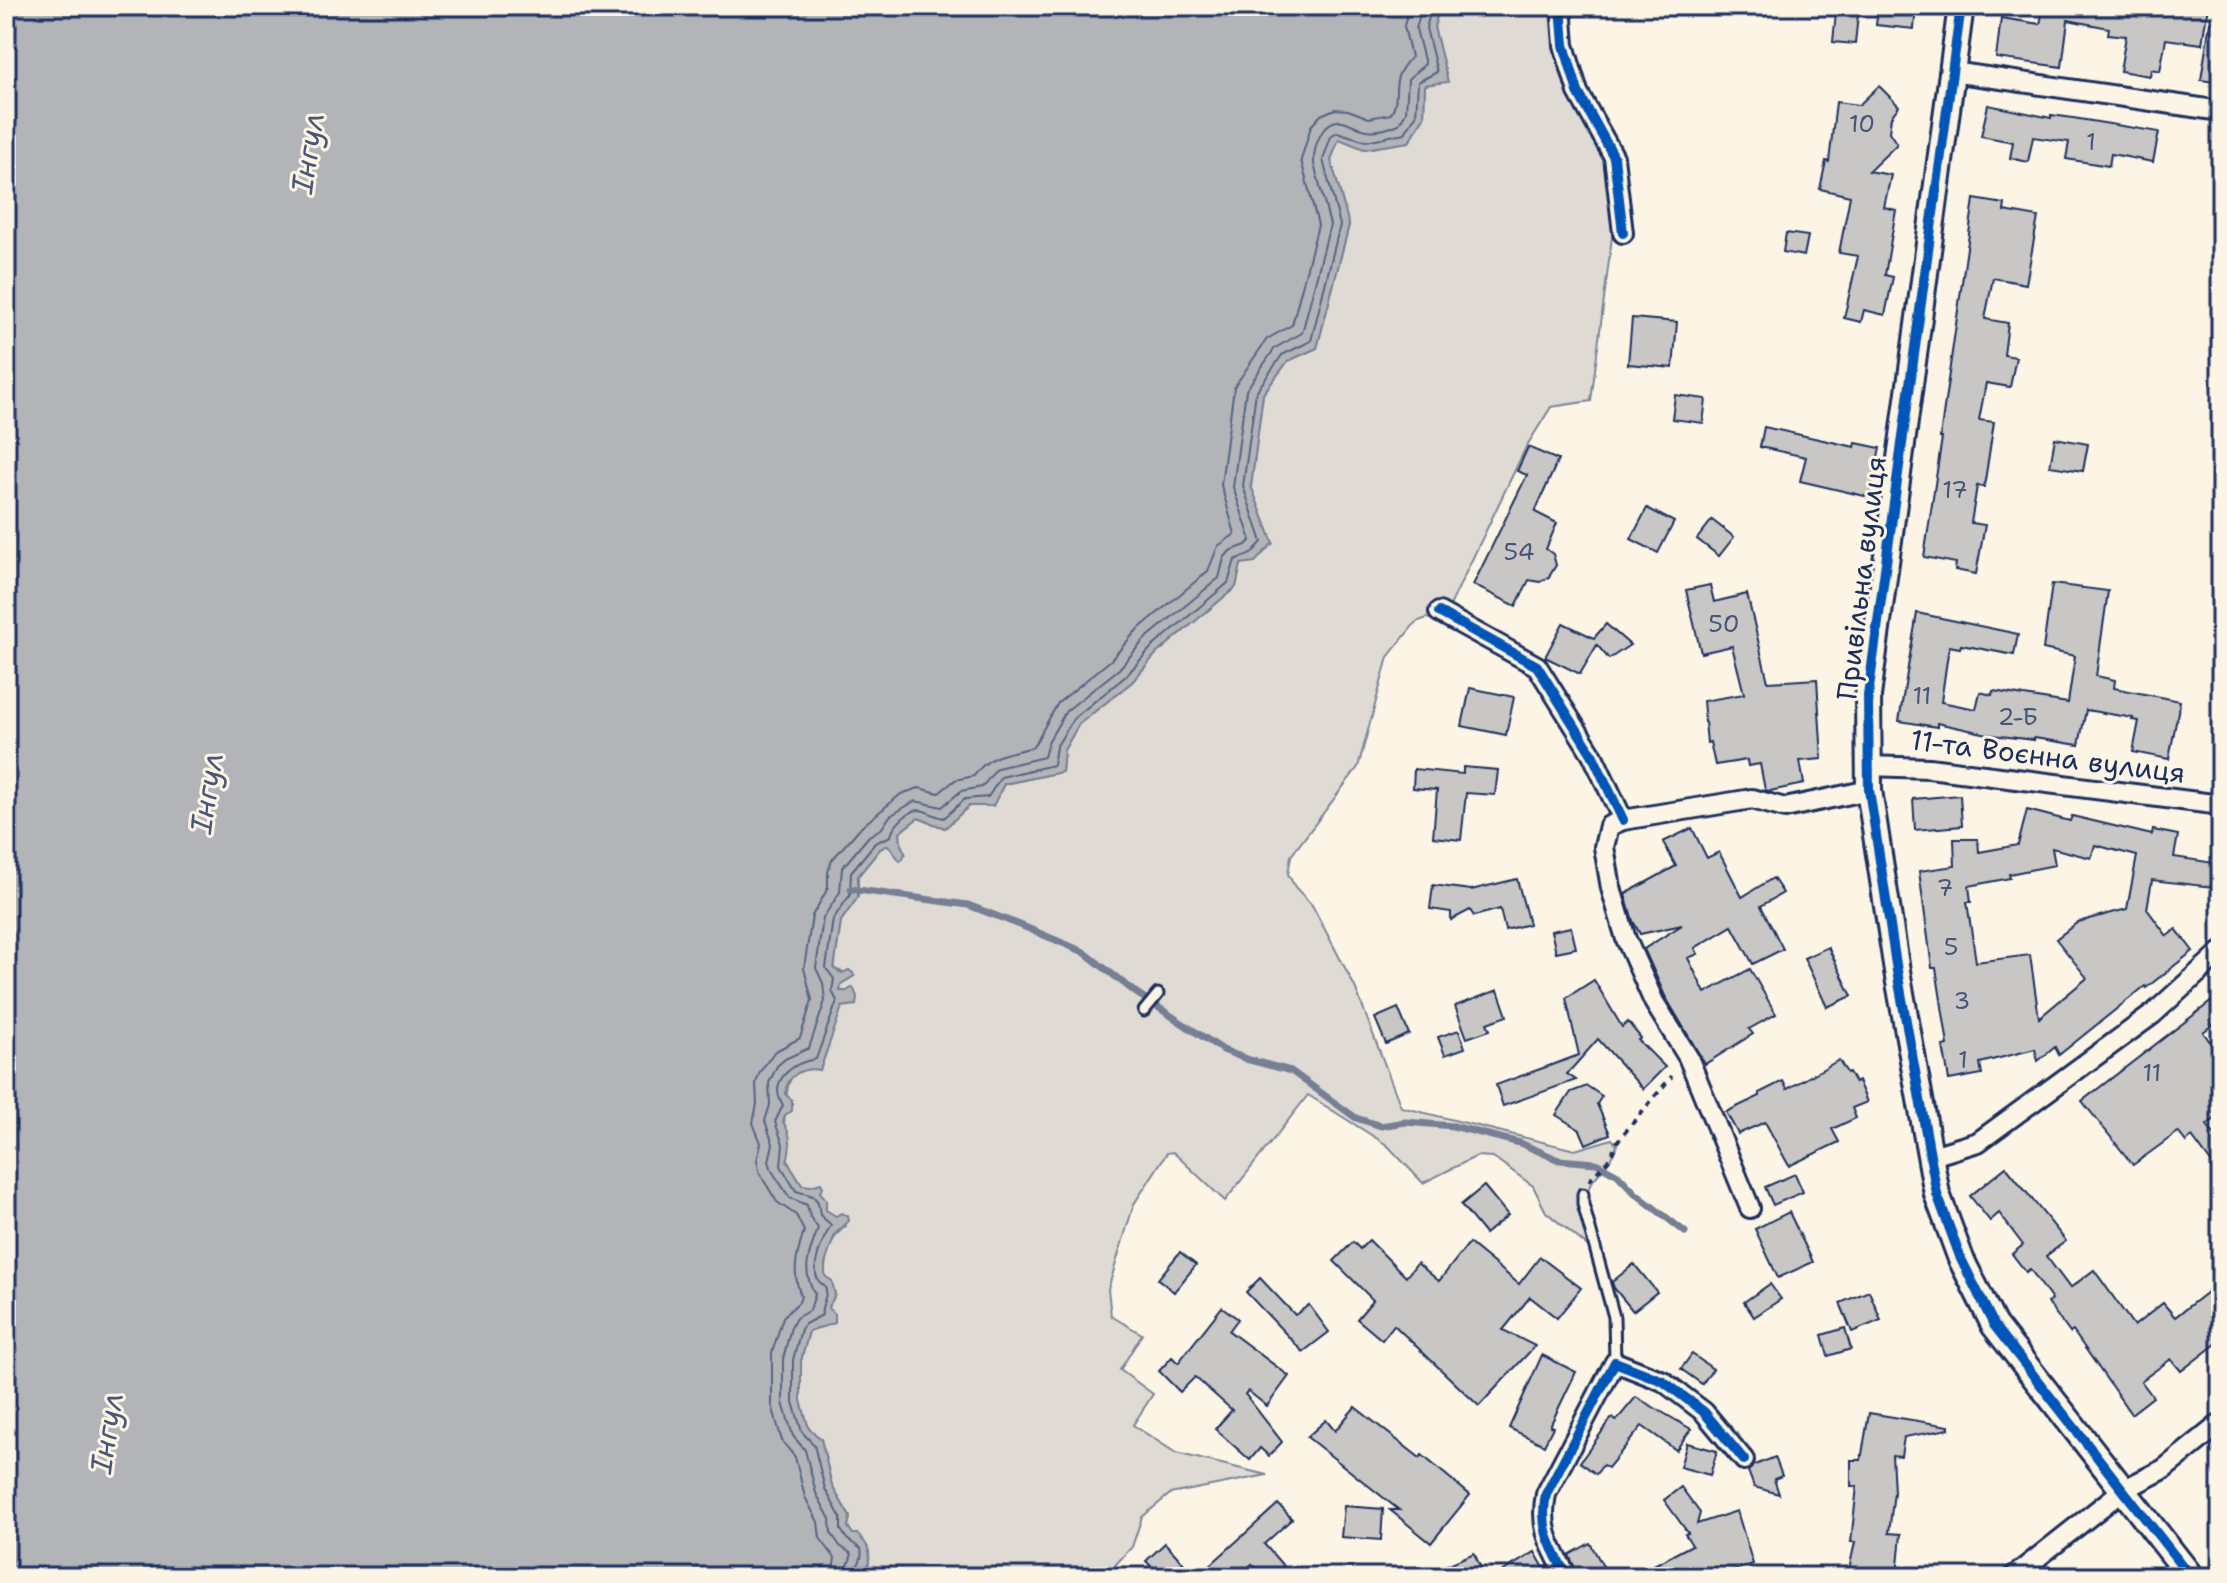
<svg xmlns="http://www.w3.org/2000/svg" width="2227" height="1583" viewBox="0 0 2227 1583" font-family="'Shantell Sans',sans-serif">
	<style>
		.green { fill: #dfdbd4; stroke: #7d8599; stroke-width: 2 }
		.water { fill: #b2b4b8; stroke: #767f94; stroke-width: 2 }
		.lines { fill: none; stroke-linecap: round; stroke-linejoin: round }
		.shore { stroke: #576482; stroke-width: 2 }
		.stream { stroke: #767f94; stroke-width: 7 }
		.building { fill: #c8c7c6; stroke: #1b2f5e; stroke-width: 2; fill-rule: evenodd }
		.service-casing { stroke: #1b2f5e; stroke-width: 15 }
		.minor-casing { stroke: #1b2f5e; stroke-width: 24 }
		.tertiary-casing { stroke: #1b2f5e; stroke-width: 30 }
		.path { stroke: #1b2f5e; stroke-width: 4; stroke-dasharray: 6 6; stroke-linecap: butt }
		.service { stroke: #fcf5e5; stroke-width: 9 }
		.minor { stroke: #fcf5e5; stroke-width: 18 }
		.tertiary { stroke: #fcf5e5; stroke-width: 24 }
		.cycleway-casing { stroke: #fcf5e5; stroke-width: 15 }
		.cycleway { stroke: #0057b8; stroke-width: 10 }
		.labels { text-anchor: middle; stroke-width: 6; stroke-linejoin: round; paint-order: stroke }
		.number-label { font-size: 24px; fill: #465578 }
		.street-label { font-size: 28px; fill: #1b2f5e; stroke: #fcf5e5 }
		.water-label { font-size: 30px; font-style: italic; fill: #485779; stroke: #fcf5e5 }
	</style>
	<rect width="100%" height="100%" fill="#fcf5e5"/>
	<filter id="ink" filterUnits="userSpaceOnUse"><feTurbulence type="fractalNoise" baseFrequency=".0125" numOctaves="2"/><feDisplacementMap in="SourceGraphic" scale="16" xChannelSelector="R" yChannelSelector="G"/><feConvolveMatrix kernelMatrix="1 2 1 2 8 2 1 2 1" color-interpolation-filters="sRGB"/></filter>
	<g filter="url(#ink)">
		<path class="green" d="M1440 6H1566L1568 36 1581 86 1619 154 1630 239 1612 237 1591 401 1551 407 1526 447 1448 610 1437 621 1427 618 1416 622 1388 657 1358 767 1291 856 1288 874 1295 887 1312 905 1355 987 1401 1107 1575 1150 1612 1139 1617 1145C1612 1161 1602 1169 1592 1182 1579 1200 1593 1227 1598 1245L1590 1248 1546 1212 1533 1186 1493 1157 1477 1156 1423 1183 1387 1145 1308 1095 1225 1201 1173 1152 1167 1153 1134 1204 1108 1289 1111 1316 1142 1334 1120 1370 1153 1394 1133 1425 1176 1453 1267 1475 1170 1494 1142 1517 1132 1547 1104 1577H858L868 1569 848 1526 850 1517 832 1486 821 1439 809 1429 801 1401V1361L809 1331 818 1326 835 1295 832 1281 825 1277C824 1257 830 1238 846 1226L826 1210 811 1187 802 1185C798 1175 789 1167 787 1157 784 1143 783 1128 785 1114 788 1088 784 1064 820 1070L847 991H840L841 984 854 976 834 969 841 921 858 897V876L880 849 889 844 905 853 901 845 900 832 918 818 945 828 969 806 993 805 1004 784 1062 772 1064 750 1079 724 1132 682 1156 654 1236 587 1241 564 1273 543 1251 486 1263 394 1288 361 1317 348 1349 225 1331 160 1339 138 1365 149 1410 141 1424 117 1425 85 1447 81 1434 27Z"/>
		<path class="water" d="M6 6H1440L1434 27 1448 82 1425 85 1424 117 1409 142 1364 149 1339 139 1331 160 1349 225 1317 348 1288 361 1263 394 1251 486 1273 543 1255 562 1241 564 1236 587 1156 654 1132 682 1079 724 1064 750 1062 772 1004 784 993 806H969L945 828 918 818 900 832 901 845 905 853 903 859 900 861 888 845 880 849 858 876V897L841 921 834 969 842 973 849 970 853 973 854 976 841 984 840 991H847L853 987 857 997 856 1005 842 1007 820 1070C802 1067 787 1075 785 1094L792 1100V1111L785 1115 783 1122C792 1135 791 1146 787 1161L802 1185 811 1186 821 1183 823 1187 820 1192 826 1199V1210L836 1216 841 1213 848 1216 849 1221 835 1234 825 1264V1276L832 1281 835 1295 828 1308 835 1314V1323L809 1331 801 1361V1401L809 1429 821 1439 832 1486 850 1517 848 1527 853 1534H857C870 1546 871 1552 868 1569L858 1577H6Z"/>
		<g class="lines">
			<g class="shore">
				<path d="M832 1577 835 1558 820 1538 818 1522 805 1497 795 1457 782 1441 772 1405V1353L783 1317 799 1302 801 1296C791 1271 797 1255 804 1231L796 1215 777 1202 760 1174 757 1161 761 1143 753 1123 757 1104 756 1083 760 1072 774 1052 800 1038 812 1000 804 968 812 916 828 888V872L832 860 859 829 901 794 919 788 939 793 955 780 974 776C989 753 1009 754 1033 747L1058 703 1111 660 1136 631 1208 571 1218 546 1235 534 1221 485 1234 387 1267 339 1292 325 1318 225 1301 160 1311 126 1321 115 1335 109 1348 110 1369 118 1391 114C1403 91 1386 84 1411 57L1404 26 1409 6"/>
				<path d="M844 1577 852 1554 840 1546 831 1533 830 1519 816 1493 805 1450 793 1436 783 1403V1359L791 1327 796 1318 810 1310 815 1294C800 1268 810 1254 818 1228L810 1217 807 1205 790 1198 772 1171 769 1161 773 1144 765 1121 770 1105 769 1083 777 1066 785 1059 809 1048 825 1001 823 983 816 968 823 918 840 892 842 868 869 836 882 828 890 816 915 801 942 807 961 791 982 787 997 768 1044 757 1048 742 1066 711 1119 669 1144 640 1219 578 1224 558 1230 551 1246 545 1251 540 1233 487 1246 390 1275 348 1302 333 1330 225 1314 164C1313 148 1322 118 1343 121 1351 123 1359 129 1367 130 1377 132 1390 128 1399 124L1406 112 1408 79 1425 64 1416 29 1422 6"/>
				<path d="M854 1577C854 1566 864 1562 861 1549L847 1539 841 1530V1518L825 1489 814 1445 802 1432 793 1402V1360L801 1329 805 1324 822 1315C820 1305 827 1299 826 1290 824 1281 823 1288 818 1280 810 1266 824 1237 831 1225L820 1215 818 1202 813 1196 796 1191 781 1166 783 1144 775 1122 783 1105C767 1080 794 1062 816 1059L837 1001 832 991 834 979 826 968 833 919 850 895 851 872 875 843 891 836C893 826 907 811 919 810 926 810 936 817 944 818L965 799 988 797 1001 777 1053 765 1056 747 1074 718 1126 676 1151 648 1228 583 1235 560 1251 554 1262 542 1243 486 1256 392 1282 355 1311 341 1340 225 1323 160 1331 136 1337 132 1366 141 1405 133 1416 115 1418 82 1437 72 1426 28 1432 6"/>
			</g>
			<path class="stream" d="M851 889 968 905 1020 925 1084 952 1135 992 1223 1050 1246 1059 1291 1071 1356 1118 1381 1126 1405 1122 1453 1126 1520 1143 1559 1160 1596 1163 1618 1175 1635 1193 1685 1232"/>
		</g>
		<g class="building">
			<path d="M1878 6H1916L1914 29 1876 25Z"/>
			<path d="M2044 6H2140L2170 10V6H2208L2202 44 2166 39 2160 71 2151 69 2150 76 2120 71 2126 36 2108 34 2109 28 2068 20 2062 67 1996 58 2001 18 2040 24Z"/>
			<path d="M1836 12 1858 14 1855 44 1833 42Z"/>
			<path d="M2210 22 2221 23V83L2201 80Z"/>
			<path d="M1879 86 1899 106 1891 117 1889 132 1897 144 1869 171 1891 175 1884 207 1896 210 1885 275 1893 277 1885 315 1864 310 1861 322 1844 318 1858 256 1839 253 1850 196 1820 189 1826 161 1829 162 1836 102 1859 105Z"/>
			<path d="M1988 105 2051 118V115L2073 118 2159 132 2153 162 2111 154 2109 166 2066 159 2069 142 2033 137 2028 162 2010 158 2013 142 1981 136Z"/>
			<path d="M1974 199 2005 204 2004 211 2038 217 2026 284 1993 278 1985 319 2008 323 2004 355 2016 357 2010 387 1986 383 1979 420 1994 422 1984 487 1977 486 1971 523 1985 525 1976 574 1955 570 1956 563 1924 557 1942 438H1940L1945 401Z"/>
			<path d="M1786 233 1808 236 1804 256 1783 252Z"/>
			<path d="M1632 318 1677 322 1673 368 1628 364Z"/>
			<path d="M1675 395 1706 399 1703 423 1672 419Z"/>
			<path d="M1764 427 1855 447 1856 443 1880 448 1869 497 1800 481 1806 457 1760 447Z"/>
			<path d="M2055 438 2088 444 2083 471 2050 466Z"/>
			<path d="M1528 447 1558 460 1535 512 1557 523 1546 549 1553 554 1556 565 1549 577 1540 582 1529 580 1516 606 1473 585 1527 475 1517 471Z"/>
			<path d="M1647 508 1674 522 1658 553 1631 539Z"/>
			<path d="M1712 520 1734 537 1719 556 1697 539Z"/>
			<path d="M2052 584 2108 591 2096 676 2115 680 2114 688 2180 701 2169 759 2133 752 2139 721 2132 720 2133 718 2086 710 2079 745 2034 738V740L1992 735 1937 723V727L1899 721 1917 613 2018 634 2014 655 1961 645 1960 648 1949 646 1941 702 1976 709 1980 692 1992 695 1993 691 2068 703 2075 656 2043 649Z"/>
			<path d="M1710 585 1714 602 1747 594 1768 682 1817 679 1822 759 1800 761 1804 784 1770 791 1765 790 1760 764 1748 766 1747 760 1715 765 1710 742 1707 743 1703 701 1744 694 1732 646 1701 653 1686 590Z"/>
			<path d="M1563 623 1594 638 1606 624 1630 645 1609 659 1597 645 1580 674 1545 657Z"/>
			<path d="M1470 688 1514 697 1506 735 1462 726Z"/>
			<path d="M1463 767 1498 770 1495 795 1466 793 1461 840 1433 837 1437 790 1413 788 1414 769 1463 774Z"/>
			<path d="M1960 795 1962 826 1915 830 1913 799Z"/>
			<path d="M2027 810 2070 821 2072 816 2152 835 2153 830 2178 835 2174 857 2221 864V888L2152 880 2147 909 2167 936 2176 929 2193 951 2146 988 2145 986 2059 1055 2055 1047 2038 1061 2035 1049 1980 1063 1982 1074 1949 1080 1943 1046 1948 1045 1936 968H1932L1919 871 1955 866 1954 839H1978L1979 852 2018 845ZM2095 845 2137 856 2127 909 2078 922 2056 939 2087 978 2039 1018 2030 955 1976 962 1967 902H1971L1969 886 2010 878 2009 874 2055 865 2052 848 2091 858Z"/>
			<path d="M1692 828 1707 858 1719 852 1742 897 1773 878 1783 893 1761 906 1783 949 1753 964 1732 926 1695 948 1698 954 1688 958 1705 993 1750 969 1776 1014 1749 1029 1753 1034 1705 1064 1665 996 1644 949 1682 925 1640 934 1633 921 1625 894 1676 866 1663 842Z"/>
			<path d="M1517 879 1529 924 1505 930 1500 909 1474 916 1470 910 1451 920V912L1430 909 1433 885 1471 890Z"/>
			<path d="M1571 927 1576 948 1556 952 1551 931Z"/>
			<path d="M1828 947 1852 996 1827 1007 1804 958Z"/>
			<path d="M1594 980 1622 1027 1628 1022 1641 1038 1638 1040 1665 1067 1643 1089 1598 1039 1567 1074 1576 1080 1503 1106 1496 1085 1579 1055 1566 998Z"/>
			<path d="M1498 990 1507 1016 1487 1023 1490 1030 1467 1038 1455 1006Z"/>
			<path d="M2221 994V1019L2203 1032 2221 1057V1114L2207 1125 2221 1144V1176L2192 1137 2186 1142 2178 1132 2133 1165 2082 1101Z"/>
			<path d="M1398 1008 1409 1034 1386 1044 1375 1018Z"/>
			<path d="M1459 1030 1465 1048 1445 1055 1438 1037Z"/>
			<path d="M1839 1060 1847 1073 1849 1072 1855 1083 1858 1081 1867 1102 1852 1108 1856 1118 1832 1129 1839 1142 1789 1166 1765 1122 1738 1134 1726 1112 1760 1096 1759 1093 1783 1081 1787 1089Z"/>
			<path d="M1587 1086 1602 1096 1597 1104 1610 1134 1586 1144 1580 1130 1556 1115 1571 1092Z"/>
			<path d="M2006 1167 2066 1241 2046 1256 2070 1288 2094 1270 2134 1326 2163 1303 2175 1317 2221 1281V1340L2181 1371 2171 1359 2141 1381 2153 1397 2131 1414 2073 1331 2070 1333 2048 1303 2052 1300 2030 1269 2026 1272 2012 1254 2023 1245 1999 1213 1990 1221 1970 1196Z"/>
			<path d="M1795 1174 1803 1192 1773 1205 1765 1187Z"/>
			<path d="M1484 1186 1508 1215 1485 1234 1461 1205Z"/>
			<path d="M1789 1212 1813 1262 1778 1278 1755 1229Z"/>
			<path d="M1369 1240 1406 1277 1417 1263 1439 1281 1469 1243 1519 1284 1540 1257 1581 1288 1557 1318 1530 1297 1503 1330 1535 1346 1479 1406 1394 1325 1382 1340 1357 1319 1373 1300 1334 1261 1353 1242 1360 1249Z"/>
			<path d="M1180 1252 1196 1265 1174 1292 1158 1279Z"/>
			<path d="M1634 1264 1657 1292 1633 1311 1614 1288 1612 1282Z"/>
			<path d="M1260 1278 1295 1315 1309 1305 1329 1332 1303 1352 1246 1292Z"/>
			<path d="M1770 1284 1781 1299 1754 1317 1744 1302Z"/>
			<path d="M1869 1291 1881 1320 1852 1332 1840 1303Z"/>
			<path d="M1222 1307 1238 1319 1229 1331 1289 1376 1267 1406 1248 1391 1245 1394 1282 1442 1269 1456 1260 1448 1250 1460 1215 1429 1232 1410 1195 1377 1180 1392 1159 1371 1172 1357 1178 1363Z"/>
			<path d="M1845 1328 1851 1349 1828 1356 1822 1335Z"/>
			<path d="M1692 1354 1713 1369 1702 1384 1681 1369Z"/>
			<path d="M1542 1355 1576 1372 1550 1426 1553 1427 1544 1445 1509 1428Z"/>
			<path d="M1636 1397 1691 1429 1676 1450 1642 1426 1608 1468 1603 1465 1596 1474 1580 1462 1612 1418 1616 1421Z"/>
			<path d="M1355 1407 1420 1458 1422 1455 1470 1495 1431 1543 1390 1510H1399L1307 1437 1326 1420 1335 1431Z"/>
			<path d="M1869 1413 1949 1426V1429L1904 1437 1901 1456 1892 1455 1894 1492 1889 1533 1901 1534 1897 1577 1848 1574 1855 1542H1851L1857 1486H1851V1460H1861Z"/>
			<path d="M1687 1443 1717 1451 1710 1475 1680 1467Z"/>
			<path d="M1775 1457 1782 1476 1774 1479 1779 1494 1754 1487 1748 1471 1755 1465Z"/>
			<path d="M1681 1487 1700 1513 1697 1524 1737 1511 1753 1564 1728 1572 1730 1577H1631L1692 1545 1685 1534 1688 1533 1664 1500Z"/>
			<path d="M1278 1504 1292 1519 1264 1544 1293 1577H1264L1252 1564 1237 1577H1197Z"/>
			<path d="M1344 1506 1383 1509 1381 1540 1341 1537Z"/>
			<path d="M1165 1543 1196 1577H1161L1146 1561Z"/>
			<path d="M1590 1543 1609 1577H1579L1569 1555Z"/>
			<path d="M1535 1552 1544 1568 1548 1566 1553 1577H1493Z"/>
			<path d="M1474 1553 1485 1577H1420Z"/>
		</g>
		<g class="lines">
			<g class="service-casing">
				<g id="service">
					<path d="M1144 1011 1158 994"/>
					<path d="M1583 1194V1204L1614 1317 1615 1362"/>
				</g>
			</g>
			<g class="minor-casing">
				<g id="minor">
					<path d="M1561 6 1564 45 1578 92 1614 157 1623 233"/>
					<path d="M1952 72 2221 111"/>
					<path d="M1439 612 1537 666 1592 754 1623 820"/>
					<path d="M1868 766 1929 768 2221 805"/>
					<path d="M1929 1157 1978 1142 2153 1014 2221 952"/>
					<path d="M1750 1208 1688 1057 1654 1002 1626 939 1611 888 1604 847 1609 826 1623 820 1752 799 1785 808 1869 790"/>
					<path d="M1567 1577C1551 1546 1539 1530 1546 1494L1615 1362 1663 1381 1704 1412 1744 1460"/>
					<path d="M2013 1577 2123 1490 2164 1469 2221 1423"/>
				</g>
			</g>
			<g class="tertiary-casing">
				<path id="tertiary" d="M1961 6 1868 696 1869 790 1897 971 1937 1194 1961 1259 1994 1325 2191 1577"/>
			</g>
			<path class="path" d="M1589 1181 1611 1157 1616 1143 1672 1076"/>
			<use href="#service" class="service"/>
			<use href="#minor" class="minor"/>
			<use href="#tertiary" class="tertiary"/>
			<g class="cycleway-casing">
				<g id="cycleway">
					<path d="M1561 6 1564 45 1578 92 1614 157 1623 233"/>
					<path d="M1961 6 1868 696 1869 790 1897 971 1937 1194 1961 1259 1994 1325 2191 1577"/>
					<path d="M1439 612 1537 666 1592 754 1623 820"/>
					<path d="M1567 1577C1551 1546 1539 1530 1546 1494L1615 1362 1663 1381 1704 1412 1744 1460"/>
				</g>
			</g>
			<use href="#cycleway" class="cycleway"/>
		</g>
	</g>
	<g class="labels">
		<g class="number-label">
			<text x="1862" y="132">10</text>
			<text x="2091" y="150">1</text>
			<text x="1955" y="498">17</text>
			<text x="1519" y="560">54</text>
			<text x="1724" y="632">50</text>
			<text x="1922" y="704">11</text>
			<text x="2018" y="725">2-Б</text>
			<text x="1945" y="896">7</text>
			<text x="1951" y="955">5</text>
			<text x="1962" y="1009">3</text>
			<text x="1963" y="1068">1</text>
			<text x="2152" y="1081">11</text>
		</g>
		<g class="street-label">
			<text transform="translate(1861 578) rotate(-83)" y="10">Привільна вулиця</text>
			<text transform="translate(2048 756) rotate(7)" y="10">11-та Воєнна вулиця</text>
		</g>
		<g class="water-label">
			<text transform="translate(308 153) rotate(-81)" y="10">Інгул</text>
			<text transform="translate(207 793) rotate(-81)" y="10">Інгул</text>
			<text transform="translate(107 1433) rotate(-81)" y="10">Інгул</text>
		</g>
	</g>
	<rect width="2227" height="1583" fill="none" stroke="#fcf5e5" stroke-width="32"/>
	<rect x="16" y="16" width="2195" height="1551" fill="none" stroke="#1b2f5e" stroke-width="3" filter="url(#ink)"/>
</svg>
